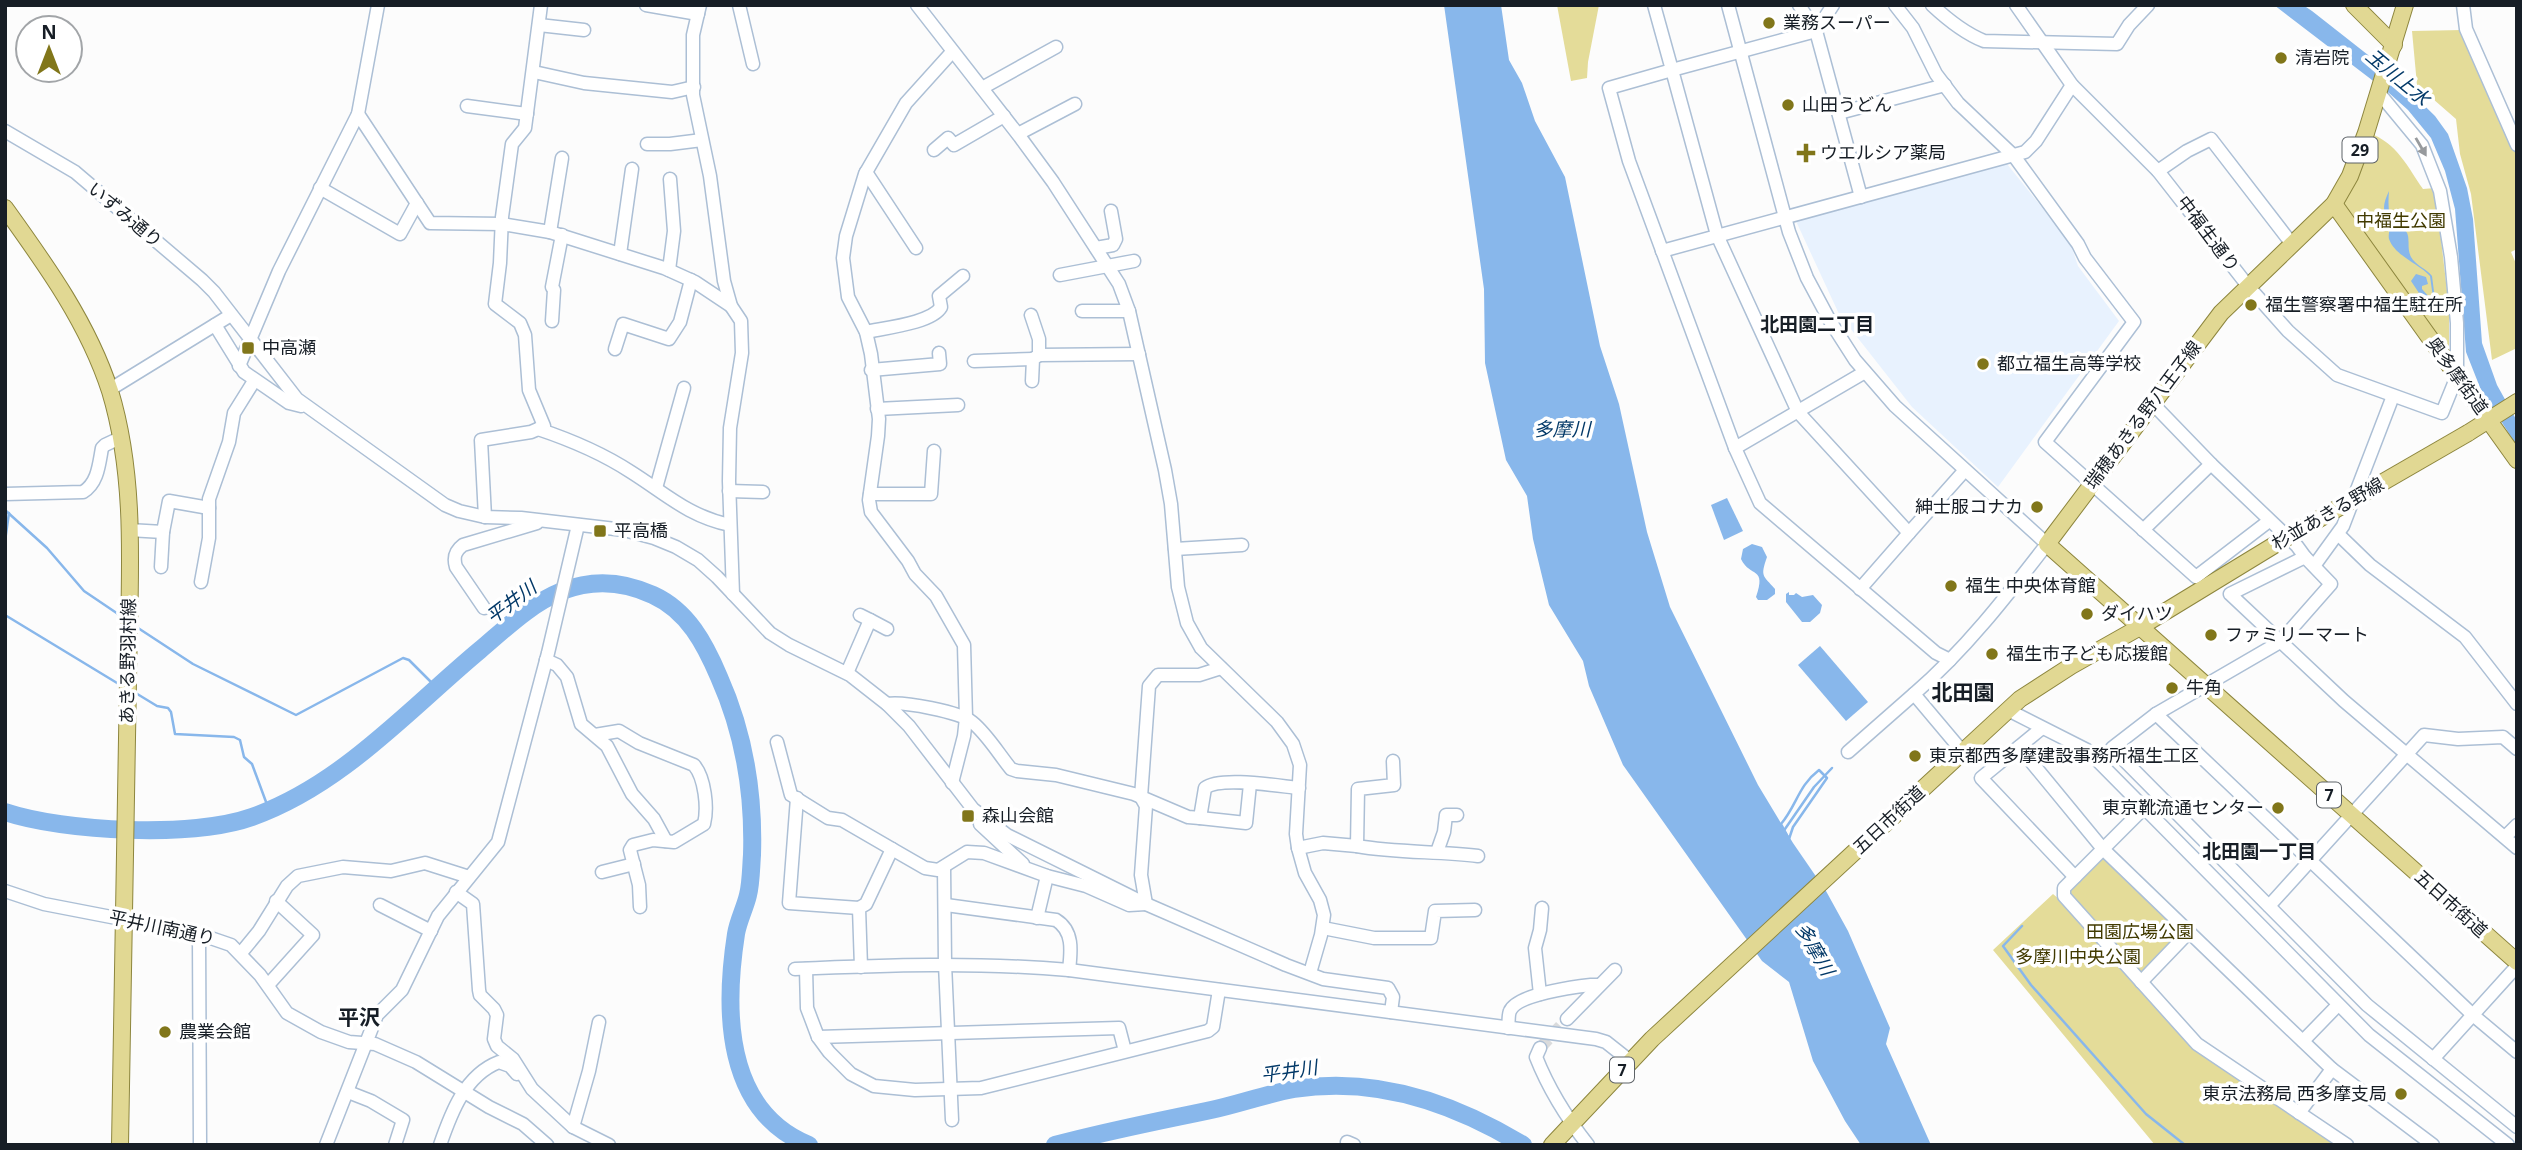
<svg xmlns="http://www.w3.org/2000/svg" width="2522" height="1150" viewBox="0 0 2522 1150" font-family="'Open Sans','Noto Sans JP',sans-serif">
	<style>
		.built { fill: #e8f2fe }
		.green { fill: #e4dc99 }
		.water { fill: #88b7eb }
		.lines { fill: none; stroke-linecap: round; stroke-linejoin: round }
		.stream { stroke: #88b7eb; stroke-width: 2.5 }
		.river { stroke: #88b7eb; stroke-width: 18 }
		.minor-tunnel { stroke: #dadbdc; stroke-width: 12; stroke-dasharray: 12 6; stroke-linecap: butt }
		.minor-casing { stroke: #acbfd5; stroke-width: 15 }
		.major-casing { stroke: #8d863e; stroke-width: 18 }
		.minor { stroke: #fff; stroke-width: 12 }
		.major { stroke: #e1d893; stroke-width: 16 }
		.major-bridge-casing { stroke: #8d863e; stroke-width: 18; stroke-linecap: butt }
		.major-bridge { stroke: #e1d893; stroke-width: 16 }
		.oneway { fill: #979a9d }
		.poi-dot { fill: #81761a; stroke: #fff; stroke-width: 2.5 }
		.labels { text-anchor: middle; stroke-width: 7; stroke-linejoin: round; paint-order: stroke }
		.shield { fill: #fff; stroke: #5d6267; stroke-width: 2 }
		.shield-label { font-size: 16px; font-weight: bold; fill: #171e26 }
		.poi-label { font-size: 18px; fill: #171e26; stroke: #fff; text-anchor: start }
		.street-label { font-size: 18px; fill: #171e26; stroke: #fff }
		.park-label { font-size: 18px; fill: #413a00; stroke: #fff }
		.water-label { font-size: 19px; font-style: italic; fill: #033968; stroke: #fff }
		.neighbourhood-label { font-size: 19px; font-weight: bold; fill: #171e26; stroke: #fff }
		.quarter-label { font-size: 21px; font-weight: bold; fill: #171e26; stroke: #fff }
	</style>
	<rect width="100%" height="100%" fill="#fcfcfc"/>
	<path class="built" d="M2003 159 2070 242 2078 266 2119 321 1998 487 1912 407 1839 314 1795 219Z"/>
	<g class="green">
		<path d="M1557 5H1599L1588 62 1587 78 1571 81Z"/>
		<path d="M2462 30 2517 153V249L2511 252 2517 266V348L2492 360 2471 194 2460 154 2456 119 2417 85 2412 31Z"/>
		<path d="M2369 133C2397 143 2407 166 2423 189L2435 188 2449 308V353L2343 206 2342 195Z"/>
		<path d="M2103 856 2181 934 2134 983 2193 1048 2335 1145H2155L1993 950 2053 894 2059 899Z"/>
	</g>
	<g class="water">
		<path d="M1444 5H1501L1509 60 1522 83 1535 121 1565 177 1600 346 1619 404 1647 532 1670 607 1758 785 1793 843 1826 891 1848 931 1890 1028 1886 1044 1931 1145H1861L1845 1121 1813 1061 1789 982 1762 961 1623 765 1589 686 1583 661 1549 605 1533 539 1527 496 1506 460 1485 363 1484 289Z"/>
		<path d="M2274 5H2303L2312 11 2391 73 2435 116 2448 134 2467 188 2473 219 2482 343 2497 385 2517 421V446L2481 390 2466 352 2455 209 2445 171 2431 138 2408 110 2389 93Z"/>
		<path d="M2389 191C2388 204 2388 214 2393 225 2417 230 2404 243 2411 257 2415 265 2427 269 2432 276L2436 307 2434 308 2421 296 2411 281 2416 274 2426 277 2428 284 2422 286V289L2430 298H2433L2430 276C2418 263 2395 256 2389 239 2388 235 2390 231 2389 228 2384 211 2381 208 2389 191Z"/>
		<path d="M1727 498 1743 531 1724 540 1711 505Z"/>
		<path d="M1752 544 1762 547 1767 557C1760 577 1763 575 1775 589V594L1767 600H1758L1756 597C1767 566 1750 578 1741 559L1743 549Z"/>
		<path d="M1789 592V595H1794L1796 593 1802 597 1813 595 1822 605 1820 613 1810 622H1802L1786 602V594Z"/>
		<path d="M1820 646 1868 702 1846 721 1798 665Z"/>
	</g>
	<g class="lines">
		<g class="stream">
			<path d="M5 510 47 548 84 591 124 618"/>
			<path d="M5 541 9 513"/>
			<path d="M5 615 122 686"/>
			<path d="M135 626 193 664 296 715 403 658 409 660 437 688"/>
			<path d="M134 692 157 706 168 708 171 712 175 734 234 737 240 740 244 757 252 764 269 810"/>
			<path d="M1819 770 1827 778 1793 827 1789 839 1781 824C1797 805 1798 786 1819 770Z"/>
			<path d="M1785 829 1814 787 1832 768"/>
			<path d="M2022 926 2003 946 2031 985 2146 1114 2185 1145"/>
		</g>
		<g class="river">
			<path d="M5 812C65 832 193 838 252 817 342 785 408 710 480 650 506 628 530 604 562 591 593 579 623 581 653 595 688 611 705 644 719 677 744 733 754 793 752 855 751 868 751 883 748 895 745 908 738 921 736 934 724 1011 725 1111 809 1145"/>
			<path d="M1055 1145C1107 1131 1159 1121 1211 1110 1239 1104 1266 1094 1294 1089 1375 1076 1454 1103 1523 1145"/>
		</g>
		<path class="minor-tunnel" d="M1540 1048 1567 1019"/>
		<g class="minor-casing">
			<g id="minor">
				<path d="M541 5 525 128 512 144 502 217 500 263 495 304 520 323 525 335 529 390 544 426 538 429C571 440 602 453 631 472 666 494 688 516 730 525"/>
				<path d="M646 5 698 14"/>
				<path d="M700 5 693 35V95L710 176 724 281 731 306 741 321 742 353 730 428 729 481 733 594"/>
				<path d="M739 5 753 64"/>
				<path d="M917 5 1020 137 1053 182 1119 284 1129 311 1165 470 1171 504 1178 587 1187 623 1201 648 1277 722 1293 744 1300 765 1296 834 1298 848 1305 873 1320 900 1324 915 1321 935 1310 973"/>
				<path d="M1654 5 1672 70 1609 88 1629 161 1735 448 1760 503 1936 653 1950 660"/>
				<path d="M1728 5 1789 232 1807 278 1830 321 1855 360 1895 406 2047 544C2006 597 1965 650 1914 694L1962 751"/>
				<path d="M1799 5 1816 31 1861 197"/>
				<path d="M1833 5 1816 31 1672 70 1717 235 1798 412 1909 533 1860 589"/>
				<path d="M1895 5 1913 28 1936 74 1958 103 2014 156 2078 244 2085 258 2134 322 2045 442 2196 577 2269 521"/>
				<path d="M1932 5C1948 20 1964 33 1984 41L2117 44 2129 25 2148 5"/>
				<path d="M2016 5 2072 85 2158 171 2248 286 2288 331 2337 375 2442 413 2457 376V323L2451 257 2440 191 2422 145 2379 93"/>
				<path d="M2463 5 2466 29 2517 145"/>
				<path d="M539 25 584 30"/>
				<path d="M534 72 584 83 672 92 694 87"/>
				<path d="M982 88 1056 47"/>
				<path d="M467 106 527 114"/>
				<path d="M1839 113 1945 85"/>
				<path d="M358 114 430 223 502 224 550 232 664 268 695 282 731 306"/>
				<path d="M5 131 75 172 202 280 214 292 297 399 445 505 459 511 485 517 521 518 624 530 654 538 676 547 698 560 717 577 770 633 789 645 850 675 887 704 909 726 973 809 1007 835 1146 904 1286 965 1323 979 1388 988 1393 997 1391 1012"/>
				<path d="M1018 134 1075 104"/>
				<path d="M647 144H670L702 140"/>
				<path d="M934 150 948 138 954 145 1004 116"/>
				<path d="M2158 171 2187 151 2211 139 2292 244"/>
				<path d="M866 172 916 248"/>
				<path d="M320 188 400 234 417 203"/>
				<path d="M550 232 562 158"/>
				<path d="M1096 248 1113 245 1116 239 1111 211"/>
				<path d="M1662 251 2025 152 2036 141 2072 85"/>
				<path d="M620 254 632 169"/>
				<path d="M669 270 674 231 670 179"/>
				<path d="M1060 275 1134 261"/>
				<path d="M1082 311H1129"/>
				<path d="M1031 315 1039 339V355L1033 359 1032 381"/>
				<path d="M552 321 554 290 552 287 562 235"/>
				<path d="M215 325 244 372 289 403 301 406"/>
				<path d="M866 332C884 328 932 323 941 307L939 296 963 276"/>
				<path d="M615 349 623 324 669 339 680 322 691 280"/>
				<path d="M1039 355 1139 354"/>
				<path d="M974 361 1033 359"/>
				<path d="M239 366 279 271 358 114 378 5"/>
				<path d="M871 370 940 364 939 353"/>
				<path d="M109 390 231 315"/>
				<path d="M877 409 958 405"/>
				<path d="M1735 448 1865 372"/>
				<path d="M2211 464 2297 546 2305 557 2230 594 2344 701 2517 848"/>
				<path d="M656 488 684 388"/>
				<path d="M729 491 763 492"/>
				<path d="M5 494 83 492C98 483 99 464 102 448L105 445 120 438"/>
				<path d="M870 494H931L934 451"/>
				<path d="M485 517 481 440 531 432 538 429"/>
				<path d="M129 530 163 532 169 501 209 508"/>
				<path d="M2143 530 2211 464 2152 403"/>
				<path d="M1909 533 1965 470"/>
				<path d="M2339 535 2370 565 2465 637 2517 704"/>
				<path d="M1175 549 1242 545"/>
				<path d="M2305 557 2331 584 2280 642 2156 714 2112 748 2367 1005 2517 1127"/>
				<path d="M2314 566 2343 526 2393 396"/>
				<path d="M161 567 163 532"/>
				<path d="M201 582 209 538V499L229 442 234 413 254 381"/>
				<path d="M484 608 456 567C453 557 455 551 463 545L537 523"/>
				<path d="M870 620 887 629"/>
				<path d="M546 660 557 665 567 677 581 724 607 746 632 794 654 819 666 841"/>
				<path d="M847 673 870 620 860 615"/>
				<path d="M887 704C903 701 960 712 972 722 987 734 998 753 1011 769L1017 771 1056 775 1134 794 1188 817 1200 818 1205 788C1220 776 1278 786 1299 788"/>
				<path d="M2008 710 2087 750 2369 1035 2508 1145"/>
				<path d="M2156 714 2474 1016 2517 1052"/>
				<path d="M2042 728 1981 778 2075 877"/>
				<path d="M595 735 619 731 639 743 694 765C705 778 708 808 704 824L674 842 653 840 633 845 630 850 639 885 640 907"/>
				<path d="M777 742 791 795 828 818 842 820 892 849 866 904 859 908 861 967"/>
				<path d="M2019 747 2103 849 2270 1010 2332 1069 2433 1145"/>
				<path d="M1848 752 1914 694"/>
				<path d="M952 783 964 736 966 718 964 645 936 596 915 574 908 561 871 512 869 500 878 436 879 419 871 354 866 332 848 297 843 258 846 236 865 174 906 103 952 52"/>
				<path d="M797 798 789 903 859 908"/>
				<path d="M2144 808 2064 888V896L2197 1044 2347 1145"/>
				<path d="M1200 818 1246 823 1250 784"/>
				<path d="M980 824 1023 864"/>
				<path d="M2505 837 2517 825"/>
				<path d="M1357 846C1396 853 1437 851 1478 856"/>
				<path d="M1298 848 1323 843 1357 846 1358 789 1394 785 1393 761"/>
				<path d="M892 849 925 868 938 870 967 852 984 853 1047 876 1086 886 1129 905 1146 904 1141 875 1146 806 1141 797 1149 686 1158 675H1199L1221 668"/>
				<path d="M1437 852 1444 832 1446 815H1457"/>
				<path d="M944 867 945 964 952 1120"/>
				<path d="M602 872 634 864"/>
				<path d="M5 891 44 904 199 934 231 945 260 975 287 1013 321 1032 349 1042 375 1044 416 1062 489 1107 523 1124 547 1145"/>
				<path d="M456 892 473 904 479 990 480 995 494 1009 497 1015 494 1039 497 1046 513 1059 532 1089 573 1127 609 1145"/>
				<path d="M380 905 431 931"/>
				<path d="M946 905 1056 920C1074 931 1071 952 1069 970"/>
				<path d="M2269 906 2424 735 2458 739 2503 737 2517 749"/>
				<path d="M1037 918 1047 876"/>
				<path d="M1323 928 1374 938H1431L1435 911 1475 910"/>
				<path d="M199 934 200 1145"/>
				<path d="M241 953 259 931 287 886 298 876 343 867 391 871 425 863 469 877"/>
				<path d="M795 969C886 965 977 962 1069 970L1596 1039 1606 1042 1630 1061"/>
				<path d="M806 969 807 1008 818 1037 829 1052 851 1074 874 1086 915 1090 981 1088 1208 1031 1213 1027 1219 990"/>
				<path d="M2141 982 2189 932"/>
				<path d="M268 985 313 935 276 901"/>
				<path d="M1540 994 1535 948 1540 930 1542 908"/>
				<path d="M1567 1019 1615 970"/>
				<path d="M1508 1028C1509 1023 1508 1015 1510 1011 1517 994 1574 987 1591 985H1599"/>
				<path d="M818 1037 1119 1028 1125 1051"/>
				<path d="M2303 1041 2338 1005"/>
				<path d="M1540 1048 1536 1057C1549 1090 1566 1117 1588 1145"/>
				<path d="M2433 1059 2517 966"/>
				<path d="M348 1092 371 1101 403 1120 395 1145"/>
				<path d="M2299 1113 2332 1069"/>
				<path d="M573 1127 589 1071 599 1022"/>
				<path d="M1347 1142 1354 1145"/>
				<path d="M326 1145 377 1015 402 990 438 916 498 842 548 653 578 525"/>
				<path d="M440 1145C451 1113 465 1075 499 1062L510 1066 517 1074"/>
			</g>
		</g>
		<g class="major-casing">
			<g id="major">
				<path d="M2354 5 2394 45"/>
				<path d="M2405 5 2366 133 2350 176 2334 204 2221 313 2047 544 2517 962"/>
				<path d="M2334 204 2517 460"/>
				<path d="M5 208C46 265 88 323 110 391 138 483 129 584 128 680 126 835 123 990 120 1145"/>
				<path d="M2468 433 2517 402"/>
				<path d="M1552 1145 1652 1039 2020 699 2071 666 2140 627 2281 541"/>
			</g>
		</g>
		<use href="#minor" class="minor"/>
		<use href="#major" class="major"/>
		<g class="major-bridge-casing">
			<path id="major-bridge" d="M2281 541 2468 433"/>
		</g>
		<use href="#major-bridge" class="major-bridge"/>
	</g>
	<defs><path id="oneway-solid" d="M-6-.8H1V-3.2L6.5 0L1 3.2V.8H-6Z" transform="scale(1.75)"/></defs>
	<use class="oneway" href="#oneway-solid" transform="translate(2421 147) rotate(60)"/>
	<g class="poi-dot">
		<circle cx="1769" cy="23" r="7"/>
		<circle cx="2281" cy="58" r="7"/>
		<circle cx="1788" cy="105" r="7"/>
		<path d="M1802.5 142.5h7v7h7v7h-7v7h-7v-7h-7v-7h7z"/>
		<circle cx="2251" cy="305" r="7"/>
		<rect x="241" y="341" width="14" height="14" rx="3.5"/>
		<circle cx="1983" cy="364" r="7"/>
		<circle cx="2037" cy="507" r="7"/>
		<rect x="593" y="524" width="14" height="14" rx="3.5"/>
		<circle cx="1951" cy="586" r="7"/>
		<circle cx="2087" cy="614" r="7"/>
		<circle cx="2211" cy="635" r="7"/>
		<circle cx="1992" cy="654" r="7"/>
		<circle cx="2172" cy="688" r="7"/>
		<circle cx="1915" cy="756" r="7"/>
		<circle cx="2278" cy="808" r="7"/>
		<rect x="961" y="809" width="14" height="14" rx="3.5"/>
		<circle cx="165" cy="1032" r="7"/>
		<circle cx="2401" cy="1094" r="7"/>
	</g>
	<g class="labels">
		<g class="shield">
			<rect x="2342.5" y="137.5" width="35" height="25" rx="5"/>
			<rect x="2317" y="782.5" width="24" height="25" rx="5"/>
			<rect x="1610" y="1057.5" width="24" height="25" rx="5"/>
		</g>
		<g class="shield-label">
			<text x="2360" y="156">29</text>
			<text x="2329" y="801">7</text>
			<text x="1622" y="1076">7</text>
		</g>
		<g class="poi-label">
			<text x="1783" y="29">業務スーパー</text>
			<text x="2295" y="64">清岩院</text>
			<text x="1802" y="111">山田うどん</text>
			<text x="1820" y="159">ウエルシア薬局</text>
			<text x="2265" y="311">福生警察署中福生駐在所</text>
			<text x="262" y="354">中高瀬</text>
			<text x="1997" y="370">都立福生高等学校</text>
			<text x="2023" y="513" text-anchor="end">紳士服コナカ</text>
			<text x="614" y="537">平高橋</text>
			<text x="1965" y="592">福生 中央体育館</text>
			<text x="2101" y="620">ダイハツ</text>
			<text x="2225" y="641">ファミリーマート</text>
			<text x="2006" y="660">福生市子ども応援館</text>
			<text x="2186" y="694">牛角</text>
			<text x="1929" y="762">東京都西多摩建設事務所福生工区</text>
			<text x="2264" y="814" text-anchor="end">東京靴流通センター</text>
			<text x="982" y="822">森山会館</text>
			<text x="179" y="1038">農業会館</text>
			<text x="2387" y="1100" text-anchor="end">東京法務局 西多摩支局</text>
		</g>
		<g class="street-label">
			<text transform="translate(125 215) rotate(40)" y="6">いずみ通り</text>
			<text transform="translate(2208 234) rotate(53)" y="6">中福生通り</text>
			<text transform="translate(2457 376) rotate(54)" y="6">奥多摩街道</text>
			<text transform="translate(2143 415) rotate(-53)" y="6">瑞穂あきる野八王子線</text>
			<text transform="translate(2328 514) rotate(-30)" y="6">杉並あきる野線</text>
			<text transform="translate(128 661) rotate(-89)" y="6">あきる野羽村線</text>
			<text transform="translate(1889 820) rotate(-43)" y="6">五日市街道</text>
			<text transform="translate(2451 904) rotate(42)" y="6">五日市街道</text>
			<text transform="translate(162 928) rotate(12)" y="6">平井川南通り</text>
		</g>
		<g class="park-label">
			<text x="2401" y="227">中福生公園</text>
			<text x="2140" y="938">田園広場公園</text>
			<text x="2078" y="963">多摩川中央公園</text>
		</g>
		<g class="water-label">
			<text transform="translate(2398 77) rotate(40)" y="7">玉川上水</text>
			<text x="1562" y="436">多摩川</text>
			<text transform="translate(511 602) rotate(-37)" y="7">平井川</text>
			<text transform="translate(1815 949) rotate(60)" y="7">多摩川</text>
			<text transform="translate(1289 1071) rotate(-9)" y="7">平井川</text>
		</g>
		<g class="neighbourhood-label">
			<text x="1817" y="331">北田園二丁目</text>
			<text x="2259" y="858">北田園一丁目</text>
		</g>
		<g class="quarter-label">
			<text x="1963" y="700">北田園</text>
			<text x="359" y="1025">平沢</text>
		</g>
	</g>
	<rect width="2522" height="1150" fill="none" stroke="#171e26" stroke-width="14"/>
	<g transform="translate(49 49)"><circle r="33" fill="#ffffff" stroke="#a2a5a8" stroke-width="2"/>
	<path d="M0-5L12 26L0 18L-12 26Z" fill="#81761a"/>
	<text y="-10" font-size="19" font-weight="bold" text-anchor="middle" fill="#171e26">N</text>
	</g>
</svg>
